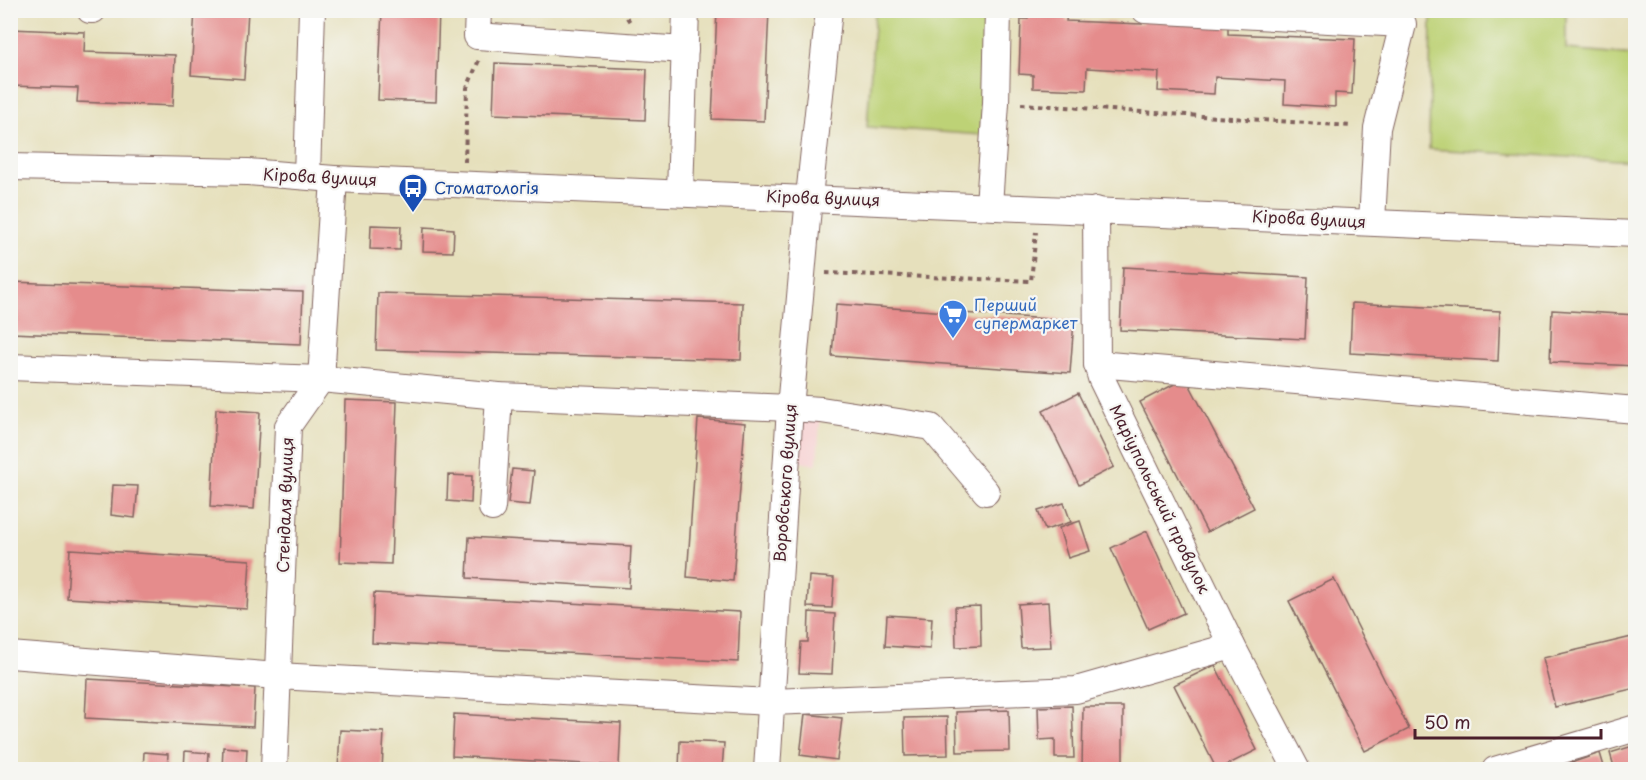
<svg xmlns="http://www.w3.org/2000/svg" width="1646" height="780" viewBox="0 0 1646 780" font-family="'Playpen Sans',sans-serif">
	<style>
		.built { fill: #f7cfd0 }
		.green { fill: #bdd276; stroke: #847850; stroke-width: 1.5 }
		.building { fill: #e58c8c }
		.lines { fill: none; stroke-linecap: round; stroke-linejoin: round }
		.minor-casing { stroke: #81635e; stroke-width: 28 }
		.path { stroke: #81635e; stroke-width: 4; stroke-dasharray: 4.5 4.5; stroke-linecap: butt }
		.minor { stroke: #fff; stroke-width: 26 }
		.labels { text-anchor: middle; stroke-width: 4.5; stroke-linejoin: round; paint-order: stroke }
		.street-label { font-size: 16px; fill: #4a1f2b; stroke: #f6f6f2 }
		.transit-label { font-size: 16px; fill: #164399; stroke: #f6f6f2; text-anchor: start }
		.shop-label { font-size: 16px; fill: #366cbe; stroke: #f6f6f2; text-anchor: start }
	</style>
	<rect width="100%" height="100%" fill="#f6f6f2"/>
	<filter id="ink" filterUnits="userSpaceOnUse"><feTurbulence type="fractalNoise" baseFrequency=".0167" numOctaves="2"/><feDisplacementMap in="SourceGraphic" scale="12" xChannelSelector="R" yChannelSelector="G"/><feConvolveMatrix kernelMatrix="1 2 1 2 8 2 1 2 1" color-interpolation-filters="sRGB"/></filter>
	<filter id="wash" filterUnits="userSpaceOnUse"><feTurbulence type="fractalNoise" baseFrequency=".008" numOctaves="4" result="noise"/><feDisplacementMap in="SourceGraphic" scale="24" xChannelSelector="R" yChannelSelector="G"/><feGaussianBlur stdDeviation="1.35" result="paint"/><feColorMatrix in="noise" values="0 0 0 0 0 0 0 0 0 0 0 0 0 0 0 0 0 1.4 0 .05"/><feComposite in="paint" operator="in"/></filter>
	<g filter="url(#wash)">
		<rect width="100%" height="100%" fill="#e6e0bc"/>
		<path class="built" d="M790 408 821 410 817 464 786 461Z"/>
		<g class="green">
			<path d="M875 11H986L982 135 867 127Z"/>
			<path d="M1431 11H1566V49L1635 55V161L1429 149Z"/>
		</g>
		<g id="blocks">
			<g class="building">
				<path d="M195 10H248L244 79 191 75Z"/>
				<path d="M382 10H439L436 102 378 100Z"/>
				<path d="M717 10H769L764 121 712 119Z"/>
				<path d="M1028 10H1067L1066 21 1142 24V20L1228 24V34L1355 39 1352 94 1335 93V107L1284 104 1285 81 1215 77 1214 94 1158 91 1159 72 1087 68 1086 90 1033 88V75L1019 74 1021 19H1028Z"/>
				<path d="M10 29 85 32 84 52 175 55 173 106 77 102 78 88 10 86Z"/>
				<path d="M495 63 647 69 645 120 493 114Z"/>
				<path d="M371 225 401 226 400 250 370 249Z"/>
				<path d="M424 227 454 229 453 252 423 251Z"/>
				<path d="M1123 267 1308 277 1305 339 1120 330Z"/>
				<path d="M10 282 303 292 301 344 10 333Z"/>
				<path d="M378 293 743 303 741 360 376 350Z"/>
				<path d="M1352 303 1500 311 1498 361 1350 353Z"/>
				<path d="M836 304 1074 321 1070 373 832 356Z"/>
				<path d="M1552 310 1636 315V366L1550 362Z"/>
				<path d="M1186 378 1254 508 1207 532 1140 402Z"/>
				<path d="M1078 393 1114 467 1079 485 1043 411Z"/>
				<path d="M345 400 397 402 391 564 340 562Z"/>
				<path d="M216 409 260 412 254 509 211 506Z"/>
				<path d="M698 419 745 423 733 581 687 577Z"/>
				<path d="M512 469 534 471 530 505 508 503Z"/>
				<path d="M448 475 472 476 471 503 447 501Z"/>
				<path d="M113 485 138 486 135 518 111 515Z"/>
				<path d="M1064 503 1071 522 1045 530 1038 511Z"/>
				<path d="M1080 521 1090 551 1068 558 1059 528Z"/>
				<path d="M1147 531 1184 613 1148 629 1111 548Z"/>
				<path d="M469 537 631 546 629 588 467 578Z"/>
				<path d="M70 549 250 560 247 609 67 598Z"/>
				<path d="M809 576 834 578 832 608 807 607Z"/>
				<path d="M1334 579 1409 729 1365 751 1289 601Z"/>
				<path d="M374 593 740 612 738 662 372 643Z"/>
				<path d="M1048 602 1051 647 1021 648 1018 604Z"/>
				<path d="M980 606 981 646 956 647 955 607Z"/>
				<path d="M809 612 835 614 832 674 799 673 801 642H808Z"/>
				<path d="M887 615 932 618 930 649 885 646Z"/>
				<path d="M1636 636V688L1555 707 1543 658Z"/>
				<path d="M1215 665 1257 750 1217 770 1174 685Z"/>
				<path d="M87 679 255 688 253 727 85 718Z"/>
				<path d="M1072 706 1074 758H1055V739L1039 740 1038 707Z"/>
				<path d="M1083 707H1123V770H1082Z"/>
				<path d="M1009 710 1010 751 957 752 956 712Z"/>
				<path d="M454 714 621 723 619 766 452 756Z"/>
				<path d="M805 714 842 718 837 760 800 755Z"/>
				<path d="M947 717 948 755 905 756 904 718Z"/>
				<path d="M340 730 384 732 382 770H338Z"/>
				<path d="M680 741 724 743 722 770H679Z"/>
				<path d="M1636 745V770H1615L1610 753Z"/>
				<path d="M223 747 247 749 246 770H222Z"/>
				<path d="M185 751 209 753 208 770H184Z"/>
				<path d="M144 752 168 754 167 770H143Z"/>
				<path d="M1600 753 1605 770H1574L1571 763Z"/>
			</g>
		</g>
	</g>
	<g filter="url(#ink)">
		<use href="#blocks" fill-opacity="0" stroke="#81635e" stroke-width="1.5"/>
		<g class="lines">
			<g class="minor-casing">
				<g id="minor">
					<path d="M90 10H93"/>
					<path d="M478 10 477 36 685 50"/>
					<path d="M1145 10 1403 24 1377 128 1372 222"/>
					<path d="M10 167 248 172 334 179 1636 234"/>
					<path d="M307 176 312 10"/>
					<path d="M680 192 686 10"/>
					<path d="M989 205 996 103 998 10"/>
					<path d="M1096 210 1097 364 1101 378 1232 646 1297 770"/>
					<path d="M1097 364 1636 410"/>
					<path d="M10 367 321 379 499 396 790 408 821 410 931 427 986 492"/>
					<path d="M492 508 499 396"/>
					<path d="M10 655 277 676 771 702 1076 690 1232 646"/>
					<path d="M274 770 288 426 321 379 334 179"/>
					<path d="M767 770 790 408 809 197 829 10"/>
					<path d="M1495 770 1636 728"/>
				</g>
			</g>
			<g class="path">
				<path d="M622 10 630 22"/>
				<path d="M1021 104 1352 126"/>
				<path d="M465 162 467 88 479 60"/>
				<path d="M826 273 1031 281 1036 232"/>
			</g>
			<use href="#minor" class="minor"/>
		</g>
	</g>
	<defs>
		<g id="bus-pin" transform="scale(1.5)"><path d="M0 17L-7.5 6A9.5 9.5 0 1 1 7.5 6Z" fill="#1a4fb4" stroke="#f6f6f2"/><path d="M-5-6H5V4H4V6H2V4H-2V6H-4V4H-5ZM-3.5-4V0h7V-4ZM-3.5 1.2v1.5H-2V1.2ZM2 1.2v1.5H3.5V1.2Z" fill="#fff"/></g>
		<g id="supermarket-pin" transform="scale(1.5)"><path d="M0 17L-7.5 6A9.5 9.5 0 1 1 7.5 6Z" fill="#3f7fe0" stroke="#f6f6f2"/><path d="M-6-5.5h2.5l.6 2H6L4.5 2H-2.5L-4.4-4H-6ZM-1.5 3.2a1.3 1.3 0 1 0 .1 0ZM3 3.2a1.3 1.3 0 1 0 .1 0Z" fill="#fff"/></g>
	</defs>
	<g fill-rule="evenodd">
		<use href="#bus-pin" x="413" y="188"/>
		<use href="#supermarket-pin" x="953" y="314"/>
	</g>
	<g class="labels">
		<g class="street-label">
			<text transform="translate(320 177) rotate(3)" y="6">Кірова вулиця</text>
			<text transform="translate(823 198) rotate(2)" y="6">Кірова вулиця</text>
			<text transform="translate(1309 219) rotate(3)" y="6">Кірова вулиця</text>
			<text transform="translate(785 483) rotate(-86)" y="6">Воровського вулиця</text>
			<text transform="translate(1160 499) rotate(64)" y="6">Маріупольський провулок</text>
			<text transform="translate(285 505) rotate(-88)" y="6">Стендаля вулиця</text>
		</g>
		<g class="transit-label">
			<text x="434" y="194">Стоматологія</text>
		</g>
		<g class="shop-label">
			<text x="974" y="311">Перший<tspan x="974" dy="18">супермаркет</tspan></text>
		</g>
	</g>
	<rect width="1646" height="780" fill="none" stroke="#f6f6f2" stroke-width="36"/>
	<path d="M1415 729v9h186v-9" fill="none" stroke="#4a1f2b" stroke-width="3"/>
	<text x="1424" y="729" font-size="18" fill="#4a1f2b" stroke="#f6f6f2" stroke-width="4.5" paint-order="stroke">50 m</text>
</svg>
